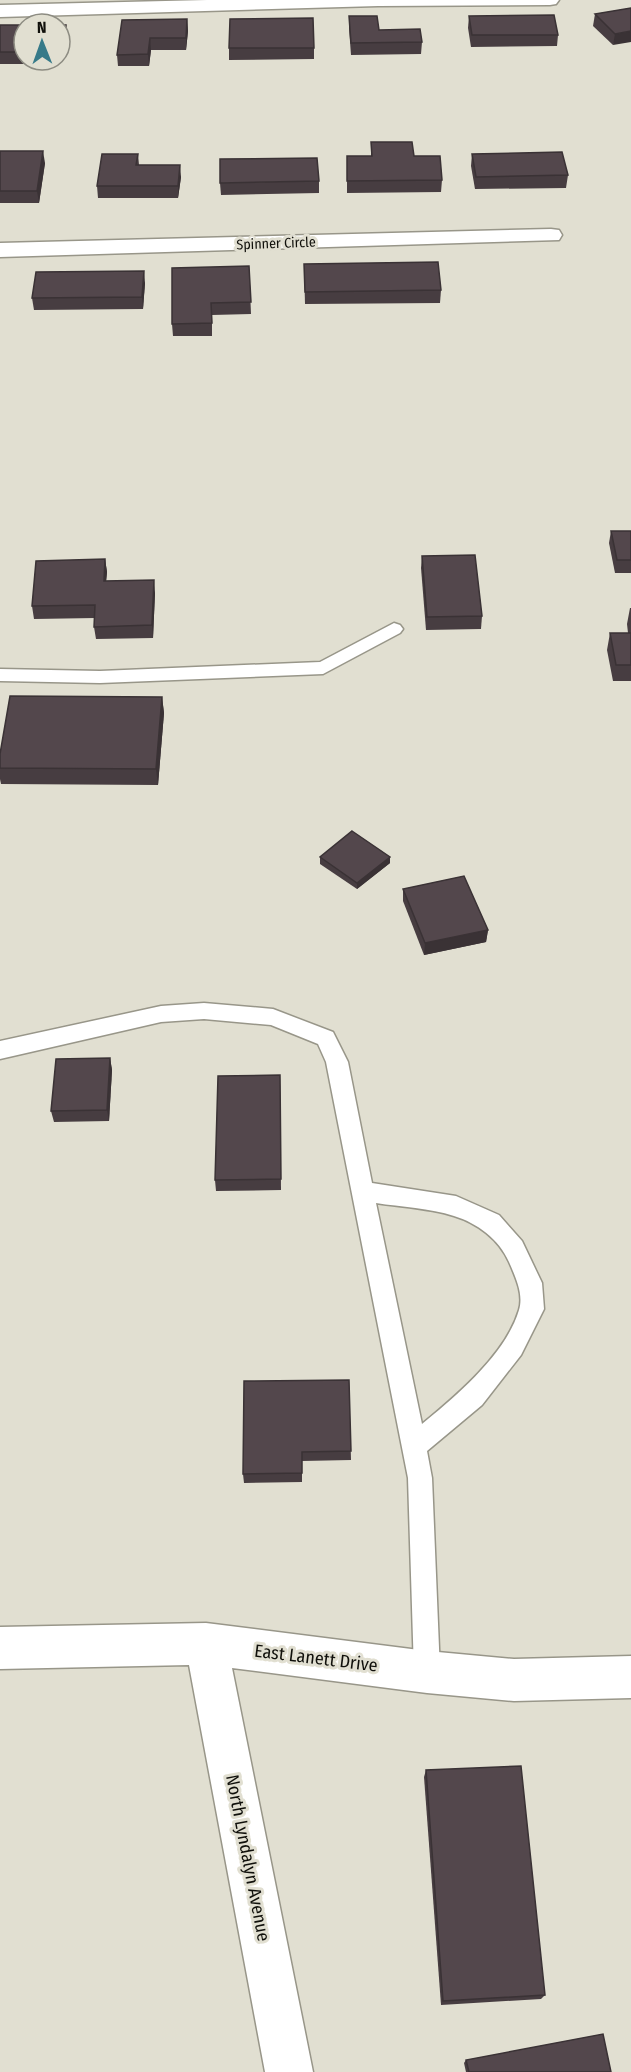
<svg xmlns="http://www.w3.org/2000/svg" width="631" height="2072" viewBox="0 0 631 2072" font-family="'Fira Sans Condensed',sans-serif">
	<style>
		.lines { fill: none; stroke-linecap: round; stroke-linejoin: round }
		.lane-casing { stroke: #989689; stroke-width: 3 }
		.street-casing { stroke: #989689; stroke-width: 3 }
		.lane { fill: #fff; fill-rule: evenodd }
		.street { fill: #fff; fill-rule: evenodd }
		.wall { fill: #473d41 }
		.shaded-wall { fill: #3a3235 }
		.building { fill: #53474c; stroke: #3a3235; stroke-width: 1.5 }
		.labels { text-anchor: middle; stroke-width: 6; stroke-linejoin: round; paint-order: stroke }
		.far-street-label { font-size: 14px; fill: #10100b; stroke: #e1dfd1 }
		.near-street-label { font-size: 18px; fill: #10100b; stroke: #e1dfd1 }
	</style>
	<rect width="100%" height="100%" fill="#e1dfd1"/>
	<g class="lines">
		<g class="lane-casing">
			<g id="lane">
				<path d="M394 623 400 625 403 629 400 633 323 674 100 683 0 681V669L100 671 320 662Z"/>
				<path d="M204 1003 273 1009 333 1032 348 1062 372 1183 456 1196 499 1215 522 1241 542 1283 544 1309 521 1355 482 1405 427 1451 432 1478 440 1672 436 1681 427 1685 418 1681 414 1672 408 1478 326 1062 318 1044 271 1025 204 1019 161 1022 0 1059V1041L161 1006ZM376 1203C401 1207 430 1208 454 1216 477 1223 499 1239 509 1262 515 1276 524 1294 519 1310 506 1354 456 1396 422 1424Z"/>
			</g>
		</g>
		<g class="street-casing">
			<g id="street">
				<path d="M207 0H559L556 4 550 5 378 6 0 17V5Z"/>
				<path d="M551 229 559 230 562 235 559 240 0 257V243Z"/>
				<path d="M206 1623 427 1651 514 1659 631 1656V1698L514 1701 427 1693 232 1668 313 2072H265L189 1665 0 1669V1627Z"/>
			</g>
		</g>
		<use href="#lane" class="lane"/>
		<use href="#street" class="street"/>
	</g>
	<g class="wall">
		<path d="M631 8 613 45 593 26 595 14Z"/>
		<path d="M349 16 379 30 422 42 421 54 351 55 349 28Z"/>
		<path d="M469 16 558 35 557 46 471 47 468 28Z"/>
		<path d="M187 19 188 31 186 50H151L149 66H118L117 55Z"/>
		<path d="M0 25H24V60H40L39 64H0Z"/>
		<path d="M60 25 68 36 65 54H60Z"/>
		<path d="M229 48H314V59L229 60Z"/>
		<path d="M371 142 414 156 442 180 441 192 347 193V156H371Z"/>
		<path d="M0 151 45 163 39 203H0Z"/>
		<path d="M138 154 139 165 181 177 178 198H98L97 186Z"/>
		<path d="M472 154 568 175 566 188 475 189 471 166Z"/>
		<path d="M319 181V193L221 195 220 183Z"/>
		<path d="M304 264 441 290 440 303 305 304Z"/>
		<path d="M249 266 251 314 212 315V336H173L172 324Z"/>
		<path d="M145 283 143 309 34 310 32 298Z"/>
		<path d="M611 531H631V573H615L609 543Z"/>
		<path d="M422 556 482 616 481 629 426 630 421 568Z"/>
		<path d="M105 559 107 572 106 581 155 593 153 638 96 639 94 627 95 618 34 619 32 606Z"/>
		<path d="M630 608H631V681H613L607 650 610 633H628L627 624Z"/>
		<path d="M162 697 164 713 158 785 1 784 0 779V754Z"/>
		<path d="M320 857 390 863 357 889 320 864Z"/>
		<path d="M403 889 488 930 486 942 424 955 403 901Z"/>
		<path d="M110 1058 112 1070 109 1121 54 1122 51 1111Z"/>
		<path d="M280 1075 281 1190 216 1191 215 1180Z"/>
		<path d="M349 1380 351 1460 302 1461V1482L244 1483 243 1474Z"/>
		<path d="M426 1770 545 1995 541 1999 441 2005 424 1777Z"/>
		<path d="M466 2060 611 2072H466L464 2063Z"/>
	</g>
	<g class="shaded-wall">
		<path d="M187 19 188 31 186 50V38Z"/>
		<path d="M66 25 68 36 65 54 64 42Z"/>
		<path d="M631 31V42L613 45 615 34Z"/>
		<path d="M150 38 151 50 149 66 148 54Z"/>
		<path d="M43 151 45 163 39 203 37 191Z"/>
		<path d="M180 165 181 177 178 198V186Z"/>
		<path d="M144 271 145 283 143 309 142 297Z"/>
		<path d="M105 559 107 572 105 594 104 581Z"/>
		<path d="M154 580 155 593 153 638 152 625Z"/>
		<path d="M162 697 164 713 158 785 156 769Z"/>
		<path d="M390 857V863L357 889V883Z"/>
		<path d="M488 930 486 942 424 955 425 943Z"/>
		<path d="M110 1058 112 1070 109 1121 107 1110Z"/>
	</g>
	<g class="building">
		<path d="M631 8V31L615 34 595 14Z"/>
		<path d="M554 15 558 35H472L469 16Z"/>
		<path d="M349 16H377L379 30 420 29 422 42 351 43Z"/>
		<path d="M313 18 314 48H229L230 19Z"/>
		<path d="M187 19 186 38H150L148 54 117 55 122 20Z"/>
		<rect x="0" y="25" width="24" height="27"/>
		<path d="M60 25H66L64 42H60Z"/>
		<path d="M371 142H412L414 156H440L442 180 347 181V156H372Z"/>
		<path d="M0 151H43L37 191H0Z"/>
		<path d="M562 152 568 175 476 177 472 154Z"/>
		<path d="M102 154H138L136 165H180L178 186H97Z"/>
		<path d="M317 158 319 181 220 183V159Z"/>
		<path d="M438 262 441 290 305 292 304 264Z"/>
		<path d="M249 266 251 302 211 303 212 323 172 324V268Z"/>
		<path d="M144 271 142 297 32 298 36 272Z"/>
		<path d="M611 531H631V560H617Z"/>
		<path d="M475 555 482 616 427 617 422 556Z"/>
		<path d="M105 559 104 581 154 580 152 625 94 627 95 605 32 606 36 561Z"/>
		<path d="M610 633H631V665H616Z"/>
		<path d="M10 696 162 697 156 769 0 768V754Z"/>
		<path d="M352 831 390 857 357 883 320 857Z"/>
		<path d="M464 876 488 930 425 943 403 889Z"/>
		<path d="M110 1058 107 1110 51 1111 56 1059Z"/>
		<path d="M280 1075 281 1179 215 1180 218 1076Z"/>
		<path d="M349 1380 351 1451 302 1452V1473L243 1474 244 1381Z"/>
		<path d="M521 1766 545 1995 443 2001 426 1770Z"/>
		<path d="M603 2034 611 2072H469L466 2060Z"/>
	</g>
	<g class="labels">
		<g class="far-street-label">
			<text transform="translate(276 243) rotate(-2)" y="5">Spinner Circle</text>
		</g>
		<g class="near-street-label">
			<text transform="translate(316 1658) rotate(7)" y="6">East Lanett Drive</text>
			<text transform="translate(248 1858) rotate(79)" y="6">North Lyndalyn Avenue</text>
		</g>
	</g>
	<g transform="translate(42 42) rotate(359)"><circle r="28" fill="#e1dfd1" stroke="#8d8c82" stroke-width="1.5"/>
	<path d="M0-4.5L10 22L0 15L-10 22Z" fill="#367a89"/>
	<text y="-9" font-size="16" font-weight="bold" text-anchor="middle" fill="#10100b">N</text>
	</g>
</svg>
